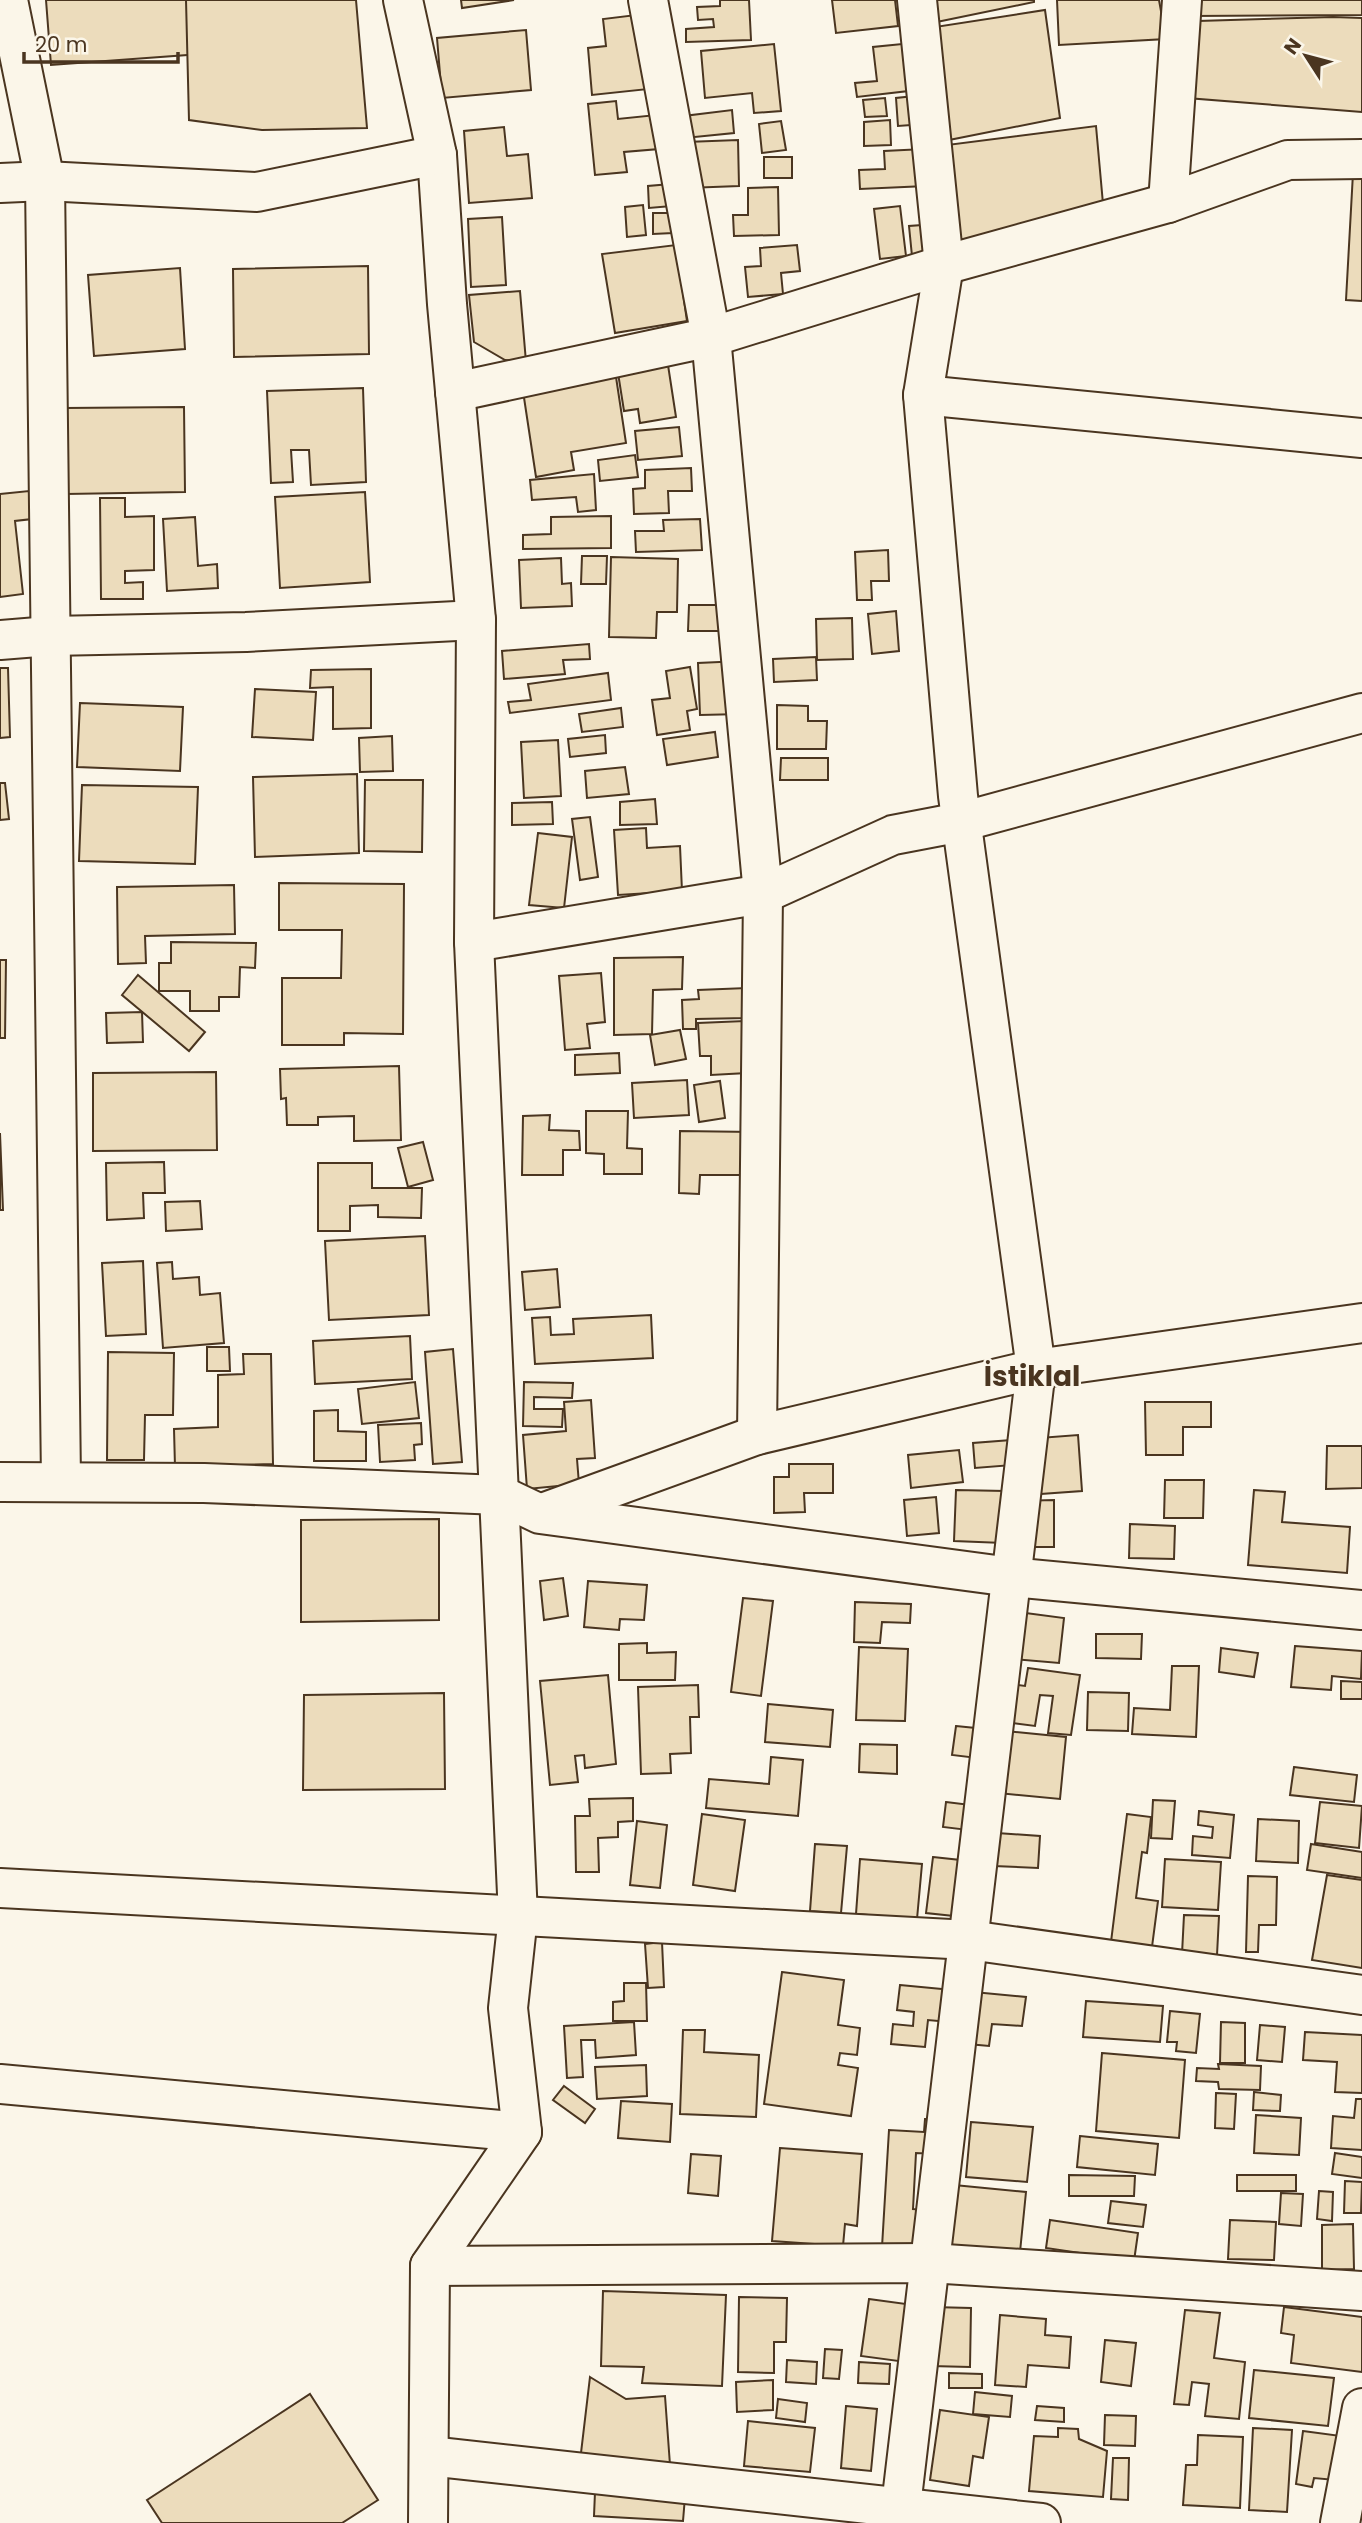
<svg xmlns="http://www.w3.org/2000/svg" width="1362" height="2523" viewBox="0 0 1362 2523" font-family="Poppins,sans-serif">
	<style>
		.building { fill: #ecdcbc; stroke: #4a3520; stroke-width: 2 }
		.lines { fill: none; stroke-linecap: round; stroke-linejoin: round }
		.street-casing { stroke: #4a3520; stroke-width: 42 }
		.street { stroke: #fbf6e9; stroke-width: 38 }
		.labels { text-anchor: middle; stroke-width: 5; stroke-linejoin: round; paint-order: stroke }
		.district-label { font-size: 28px; font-weight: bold; fill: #4a3520; stroke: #fbf6e9 }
	</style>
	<rect width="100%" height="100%" fill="#fbf6e9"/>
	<g class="building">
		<path d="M46 0H232L242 51 51 65Z"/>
		<path d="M186 0H356L367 128 262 130 189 120Z"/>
		<path d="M461 0H514L462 8Z"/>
		<path d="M720 0H749L751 40 686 42V29L714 27 713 19 698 20 697 7 720 6Z"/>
		<path d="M832 0H895L898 26 836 33Z"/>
		<path d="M927 0H1034V2L927 24Z"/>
		<path d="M1057 0H1159L1166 39 1059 45Z"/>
		<path d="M1191 0H1362V15L1191 16Z"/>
		<path d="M1045 10 1060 118 944 141 935 27Z"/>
		<path d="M636 15 658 88 592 95 588 48 606 46 603 19Z"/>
		<path d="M1333 17 1362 18V112L1187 98 1198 21Z"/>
		<path d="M526 30 531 90 442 98 437 38Z"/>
		<path d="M912 43 917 90 857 97 855 83 877 81 873 47Z"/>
		<path d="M774 44 781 111 754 113 752 93 705 98 701 51Z"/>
		<path d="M924 95 925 124 898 126 896 98Z"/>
		<path d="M885 98 887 116 865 117 863 100Z"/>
		<path d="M616 101 618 119 656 115 659 149 624 152 627 172 595 175 588 104Z"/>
		<path d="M732 110 734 133 685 138 684 116Z"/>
		<path d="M890 120 891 145 864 146V122Z"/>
		<path d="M781 121 786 150 762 153 759 124Z"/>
		<path d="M1096 126 1104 215 954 241 939 146Z"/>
		<path d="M504 127 507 156 528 154 532 198 469 203 464 131Z"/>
		<path d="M738 140 739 186 687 188 686 142Z"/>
		<path d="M924 149 926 186 860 189 859 170 885 169 884 151Z"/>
		<rect x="764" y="157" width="28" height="21"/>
		<path d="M1353 173H1362V301L1346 300Z"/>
		<path d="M682 183 683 205 649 208 648 186Z"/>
		<path d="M778 187 779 235 734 236 733 215H748V188Z"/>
		<path d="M643 205 646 235 627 237 625 207Z"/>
		<path d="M900 206 906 256 880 259 874 209Z"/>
		<path d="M653 213H673V233L653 234Z"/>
		<path d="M502 217 506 285 471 287 468 219Z"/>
		<path d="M936 224 938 253 912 256 909 226Z"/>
		<path d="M676 245 687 321 615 333 602 254Z"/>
		<path d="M797 245 800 271 781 273 783 294 748 297 745 267 761 266 760 248Z"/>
		<path d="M368 266 369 354 234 357 233 269Z"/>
		<path d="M180 268 185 349 94 356 88 275Z"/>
		<path d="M520 291 526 362 505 360 474 342 469 295Z"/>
		<path d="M668 365 676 417 640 423 638 409 624 411 618 373Z"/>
		<path d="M616 377 626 443 571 452 574 470 536 477 523 391Z"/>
		<path d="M363 388 366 482 311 485 309 450H291L293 482 271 483 267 391Z"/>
		<path d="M184 407 185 492 66 494 65 408Z"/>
		<path d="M679 427 682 456 638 460 635 431Z"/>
		<path d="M635 455 638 477 600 481 598 460Z"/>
		<path d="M691 468 692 491H668L669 513 634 514 633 489 645 488V470Z"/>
		<path d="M594 474 596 510 578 512 576 497 532 500 530 480Z"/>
		<path d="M29 491 32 519 15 521 23 594 0 597V494Z"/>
		<path d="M365 492 370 582 280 588 275 497Z"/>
		<path d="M100 498H125V517L154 516V570L125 571V583L143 582V599H101Z"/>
		<path d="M611 516V548L523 549V535L551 534V517Z"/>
		<path d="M195 517 198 566 217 564 218 588 167 591 163 519Z"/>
		<path d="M700 519 702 550 636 552 635 531H664L663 520Z"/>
		<path d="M888 550 889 581H871L872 600H857L855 552Z"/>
		<path d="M582 556H607L606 584H581Z"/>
		<path d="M611 557 678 559 677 612H657L656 638 609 637Z"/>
		<path d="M561 558 562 584 571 583 572 606 521 608 519 560Z"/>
		<path d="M689 605H723V631H688Z"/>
		<path d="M896 611 899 651 872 654 868 614Z"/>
		<path d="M852 618 853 659 817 660 816 619Z"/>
		<path d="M589 644 590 659 563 660 565 674 504 679 502 651Z"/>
		<path d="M816 657 817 680 774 682 773 659Z"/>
		<path d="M741 661 742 714 700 715 698 663Z"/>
		<path d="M690 667 697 709 687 711 690 730 657 735 652 700 670 698 666 671Z"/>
		<path d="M0 668H8L10 737 0 738Z"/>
		<path d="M371 669V728L333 729V687L310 688 311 670Z"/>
		<path d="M608 673 611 700 510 713 508 702 531 700 528 684Z"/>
		<path d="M255 689 316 692 313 740 252 737Z"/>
		<path d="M80 703 183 707 180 771 77 767Z"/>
		<path d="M777 705 808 706V721H827L826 749H777Z"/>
		<path d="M621 708 623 727 582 732 579 714Z"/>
		<path d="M715 732 718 757 667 765 663 739Z"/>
		<path d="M605 735 606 753 570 757 568 739Z"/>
		<path d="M392 736 393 771 360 772 359 738Z"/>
		<path d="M558 740 561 796 524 798 521 742Z"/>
		<path d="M781 758H828V780H780Z"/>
		<path d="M625 767 629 794 587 798 585 771Z"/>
		<path d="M357 774 359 853 255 857 253 777Z"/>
		<path d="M365 780H423L422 852 364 851Z"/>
		<path d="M0 783H5L9 819 0 820Z"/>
		<path d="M82 785 198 787 195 864 79 861Z"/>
		<path d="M655 799 657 824 620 825V802Z"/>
		<path d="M552 802 553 824 512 825V803Z"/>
		<path d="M590 817 598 877 580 880 572 819Z"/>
		<path d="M646 828 647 848 680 846 682 891 618 895 614 830Z"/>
		<path d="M538 833 572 837 564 908 529 905Z"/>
		<path d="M279 883 404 884 403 1034 344 1033V1045H282V978H341L342 930H279Z"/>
		<path d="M234 885 235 934 145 936 146 963 118 964 117 887Z"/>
		<path d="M171 942 256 943 255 968 240 967 239 997H219V1011H190V991H159V963H171Z"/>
		<path d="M683 957 682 989 653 990 652 1034 614 1035V958Z"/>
		<path d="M0 960H6L5 1038H0Z"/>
		<path d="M601 973 605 1022 587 1024 590 1048 565 1050 559 976Z"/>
		<path d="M138 975 205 1032 189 1051 122 995Z"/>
		<path d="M747 988V1018L696 1019V1029H683L682 1000 699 999 698 990Z"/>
		<path d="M142 1012 143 1042 107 1043 106 1013Z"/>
		<path d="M745 1021 747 1073 711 1075V1056H700L698 1023Z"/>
		<path d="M680 1030 686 1059 655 1065 650 1035Z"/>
		<path d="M619 1053 620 1073 575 1075V1055Z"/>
		<path d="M399 1066 401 1140 354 1141V1116L318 1117V1125H287L286 1098 281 1099 280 1069Z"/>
		<path d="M216 1072 217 1150 93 1151V1073Z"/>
		<path d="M687 1080 689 1115 634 1118 632 1083Z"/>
		<path d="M720 1081 725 1118 699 1122 694 1085Z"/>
		<path d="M586 1111H628L627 1148 642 1149V1174H604V1154L586 1153Z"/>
		<path d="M550 1115 549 1130 579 1131 580 1150H563V1175H522L523 1116Z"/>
		<path d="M680 1131 754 1132 753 1175H700L699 1194 679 1193Z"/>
		<path d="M0 1133 3 1210H0Z"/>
		<path d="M423 1142 433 1180 408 1187 398 1148Z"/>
		<path d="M164 1162 165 1193H143L144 1218 107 1220 106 1163Z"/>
		<path d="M318 1163H372V1188H422L421 1218 378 1217V1205L350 1206V1231H318Z"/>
		<path d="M200 1201 202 1229 166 1231 165 1202Z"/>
		<path d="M425 1236 429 1315 329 1320 325 1241Z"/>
		<path d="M143 1261 146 1334 106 1336 102 1263Z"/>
		<path d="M172 1262 173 1279 199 1277 200 1295 220 1293 224 1343 163 1348 157 1263Z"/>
		<path d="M557 1269 560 1307 525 1310 522 1272Z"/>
		<path d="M651 1315 653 1358 535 1364 532 1318 550 1317 551 1335 574 1334 573 1319Z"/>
		<path d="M410 1336 412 1379 315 1384 313 1341Z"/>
		<path d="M207 1347H229L230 1371H207Z"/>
		<path d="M453 1349 462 1462 433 1464 425 1352Z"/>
		<path d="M108 1352 174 1353 173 1415H145L144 1460H107Z"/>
		<path d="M243 1354H271L273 1464 175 1467 174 1429 218 1427V1375L244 1374Z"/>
		<path d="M415 1382 419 1418 362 1424 358 1389Z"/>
		<path d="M524 1382 573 1383 572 1398 534 1397V1409H563L562 1427 523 1426Z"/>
		<path d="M591 1400 595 1458 577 1459 579 1484 527 1489 523 1435 566 1431 564 1402Z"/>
		<path d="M1145 1402H1211V1427H1183V1455H1146Z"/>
		<path d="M338 1410V1431L366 1432V1461H314V1411Z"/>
		<path d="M421 1423 422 1444 414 1445 415 1460 380 1462 378 1425Z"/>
		<path d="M1078 1435 1082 1491 1014 1496 1012 1465 975 1468 973 1443Z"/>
		<path d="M1327 1446H1362V1488L1326 1489Z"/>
		<path d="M959 1450 963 1482 911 1488 908 1455Z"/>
		<path d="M789 1464H833V1493H804L805 1512 774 1513V1477H789Z"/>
		<path d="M1165 1480H1204L1203 1518H1164Z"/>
		<path d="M956 1490 1005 1491 1003 1543 954 1541Z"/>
		<path d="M1254 1490 1285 1492 1282 1522 1350 1527 1347 1573 1248 1565Z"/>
		<path d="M936 1497 939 1533 907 1536 904 1500Z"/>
		<path d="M1054 1500V1547H1013V1501Z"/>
		<path d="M439 1519V1620L301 1622V1520Z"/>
		<path d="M1130 1524 1175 1526 1174 1559 1129 1558Z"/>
		<path d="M563 1578 568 1616 544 1620 540 1581Z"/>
		<path d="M588 1581 647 1585 644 1620 620 1619 619 1630 584 1627Z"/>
		<path d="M743 1598 773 1601 761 1696 731 1692Z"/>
		<path d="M855 1602 911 1604 910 1623 882 1622 880 1643 854 1642Z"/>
		<path d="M1018 1612 1064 1618 1059 1663 1014 1659Z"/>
		<path d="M1096 1634H1142L1141 1659 1096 1658Z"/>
		<path d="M647 1643V1653L676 1652 675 1680H619V1644Z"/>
		<path d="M1295 1646 1362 1651 1361 1679 1332 1676 1331 1690 1291 1687Z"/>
		<path d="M859 1647 908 1649 905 1721 856 1720Z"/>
		<path d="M1221 1648 1258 1653 1254 1677 1219 1672Z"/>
		<path d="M1172 1666H1199L1196 1737 1132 1734 1134 1708 1170 1710Z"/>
		<path d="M1028 1668 1080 1675 1071 1735 1048 1733 1053 1696 1040 1695 1035 1726 981 1719 986 1681 1025 1686Z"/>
		<path d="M608 1675 616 1764 585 1768 584 1755 575 1756 578 1782 550 1785 540 1681Z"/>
		<path d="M1341 1681 1362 1682V1699H1341Z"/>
		<path d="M698 1685 699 1717H690L691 1753 670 1754 671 1773 641 1774 638 1687Z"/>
		<path d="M1088 1692 1129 1693 1128 1731 1087 1730Z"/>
		<path d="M444 1693 445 1789 303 1790 304 1695Z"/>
		<path d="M768 1704 833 1710 830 1747 765 1742Z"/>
		<path d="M956 1726 1066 1737 1060 1799 968 1790 986 1759 952 1755Z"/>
		<path d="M860 1744 897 1745V1774L859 1772Z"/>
		<path d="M771 1757 803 1760 798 1816 706 1808 709 1779 769 1784Z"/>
		<path d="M1294 1767 1357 1775 1354 1802 1290 1795Z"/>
		<path d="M633 1798V1821L618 1822V1837L598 1838 599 1872H576L575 1816H590L589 1799Z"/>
		<path d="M1153 1800 1175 1801 1172 1839 1151 1838Z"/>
		<path d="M946 1802 979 1806 976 1831 943 1827Z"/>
		<path d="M1320 1802 1362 1806 1359 1848 1315 1843Z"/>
		<path d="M1199 1811 1234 1815 1230 1858 1192 1855 1193 1836 1212 1838 1213 1827 1198 1825Z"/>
		<path d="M702 1814 745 1820 735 1891 693 1885Z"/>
		<path d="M1127 1814 1151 1817 1147 1853 1142 1852 1136 1898 1158 1901 1152 1947 1111 1942Z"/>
		<path d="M1258 1819 1299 1821 1298 1863 1256 1861Z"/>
		<path d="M637 1821 667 1825 660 1888 630 1885Z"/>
		<path d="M997 1833 1040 1836 1038 1868 994 1866Z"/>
		<path d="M815 1844 847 1846 841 1913 810 1911Z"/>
		<path d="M1311 1844 1362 1852V1878L1307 1870Z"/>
		<path d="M933 1857 988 1863 982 1919 926 1913Z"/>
		<path d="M860 1859 922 1864 917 1919 856 1914Z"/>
		<path d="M1165 1859 1221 1862 1218 1910 1162 1907Z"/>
		<path d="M1327 1875 1362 1880V1968L1312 1960Z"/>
		<path d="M1248 1876 1277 1877 1276 1925H1259L1258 1952H1246Z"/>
		<path d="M1184 1915 1219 1916 1217 1955 1182 1954Z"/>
		<path d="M662 1942 664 1987 648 1988 645 1944Z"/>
		<path d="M782 1972 844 1980 838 2025 860 2028 857 2055 840 2053 838 2065 858 2068 851 2116 764 2104Z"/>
		<path d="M624 1983H646L647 2021H613V2002L624 2001Z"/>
		<path d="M900 1985 1026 1997 1022 2026 992 2024 989 2046 968 2044 971 2024 928 2020 925 2047 891 2044 893 2024 913 2026 914 2012 897 2010Z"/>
		<path d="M1086 2001 1163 2006 1160 2042 1083 2037Z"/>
		<path d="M1170 2011 1200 2014 1196 2053 1176 2051 1177 2042H1167Z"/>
		<path d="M634 2022 636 2055 596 2058 595 2040H581L583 2077 567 2078 564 2026Z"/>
		<path d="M1221 2022 1245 2023V2063H1220Z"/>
		<path d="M1260 2025 1285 2027 1282 2062 1257 2060Z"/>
		<path d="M683 2030H705L704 2052 759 2055 756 2117 680 2114Z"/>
		<path d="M1305 2032 1362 2035V2093L1335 2092 1337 2062 1303 2060Z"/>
		<path d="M1102 2053 1185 2060 1179 2138 1096 2131Z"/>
		<path d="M1218 2064 1261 2066 1260 2090 1219 2089 1218 2082 1196 2081 1197 2068 1219 2069Z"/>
		<path d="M646 2065 647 2096 597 2099 595 2067Z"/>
		<path d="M564 2086 595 2109 585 2123 553 2100Z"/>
		<path d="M1254 2092 1281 2095 1280 2111 1253 2110Z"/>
		<path d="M1216 2093 1236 2094 1234 2129 1215 2128Z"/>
		<path d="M1356 2099H1362V2150L1331 2148 1333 2116 1354 2118Z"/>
		<path d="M621 2101 672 2104 670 2142 618 2138Z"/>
		<path d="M1256 2115 1301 2118 1299 2155 1254 2153Z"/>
		<path d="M925 2119 938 2120 936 2154 916 2153 913 2209 927 2210 925 2250 882 2247 889 2130 924 2132Z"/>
		<path d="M971 2122 1033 2127 1027 2182 966 2177Z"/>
		<path d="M1080 2136 1158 2144 1155 2175 1077 2167Z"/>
		<path d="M780 2148 862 2154 857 2226 845 2224 843 2246 772 2241Z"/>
		<path d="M1335 2153 1362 2157V2178L1332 2174Z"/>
		<path d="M691 2154 721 2156 718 2196 688 2193Z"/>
		<path d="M1069 2175 1135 2176 1134 2196H1069Z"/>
		<rect x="1237" y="2175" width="59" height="16"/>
		<path d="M1345 2181 1362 2182 1361 2213H1344Z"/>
		<path d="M954 2185 1026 2192 1020 2252 946 2245Z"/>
		<path d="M1319 2191 1333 2192 1332 2221 1317 2219Z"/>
		<path d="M1281 2193 1303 2194 1301 2226 1279 2224Z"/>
		<path d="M1111 2201 1146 2205 1143 2227 1108 2223Z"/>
		<path d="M1050 2220 1138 2233 1134 2261 1046 2248Z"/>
		<path d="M1230 2220 1276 2222 1274 2260 1228 2259Z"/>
		<path d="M1353 2224 1354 2269 1322 2270V2225Z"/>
		<path d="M603 2291 726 2295 722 2386 642 2383 644 2367 601 2366Z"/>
		<path d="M739 2297 787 2298 786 2342H774V2373L738 2372Z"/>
		<path d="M869 2299 921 2306 913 2363 861 2356Z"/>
		<path d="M932 2307 971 2308 970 2367 931 2366Z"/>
		<path d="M1284 2307 1362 2317V2372L1291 2363 1294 2335 1281 2333Z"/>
		<path d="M1185 2310 1220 2313 1214 2358 1245 2362 1239 2419 1205 2416 1209 2384 1192 2382 1189 2405 1174 2404Z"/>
		<path d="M1000 2315 1046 2319 1045 2335 1071 2337 1069 2368 1028 2365 1026 2387 995 2385Z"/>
		<path d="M1105 2340 1136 2343 1131 2386 1101 2382Z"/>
		<path d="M825 2349 842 2350 839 2379 823 2378Z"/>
		<path d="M787 2360 817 2362 816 2384 786 2382Z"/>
		<path d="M859 2362 890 2364 889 2384 858 2383Z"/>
		<path d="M1254 2370 1334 2378 1328 2426 1249 2418Z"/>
		<path d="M949 2373 982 2374V2388H949Z"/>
		<path d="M590 2377 626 2399 665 2396 670 2465 581 2453Z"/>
		<path d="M773 2380V2410L737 2412 736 2382Z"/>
		<path d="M975 2392 1012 2396 1010 2417 973 2414Z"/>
		<path d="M310 2394 378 2500 342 2523H162L147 2500Z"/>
		<path d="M778 2399 807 2403 805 2422 776 2418Z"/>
		<path d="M846 2406 877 2409 871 2471 841 2468Z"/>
		<path d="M1037 2406 1064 2408V2422L1035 2420Z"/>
		<path d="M940 2410 989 2417 983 2458 973 2456 969 2486 930 2480Z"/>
		<path d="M1105 2415 1136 2416 1135 2446 1104 2445Z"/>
		<path d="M748 2421 815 2428 810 2472 744 2466Z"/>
		<path d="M1058 2428 1078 2429 1079 2439 1107 2451 1103 2497 1029 2491 1034 2436 1058 2437Z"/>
		<path d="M1253 2428 1292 2430 1287 2512 1249 2510Z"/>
		<path d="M1303 2431 1341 2436 1335 2480 1314 2478 1312 2487 1296 2484Z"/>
		<path d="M1198 2435 1243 2437 1240 2508 1183 2505 1186 2465H1197Z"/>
		<path d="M1113 2458H1129L1128 2500 1111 2499Z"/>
		<path d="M595 2492 685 2497 683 2521 594 2516Z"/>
	</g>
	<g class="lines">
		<g class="street-casing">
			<g id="street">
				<path d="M8 0 45 181 61 1481"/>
				<path d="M403 0 437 155 447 304 476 620 474 942 518 1916 508 2008 522 2132 430 2266 428 2523"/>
				<path d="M648 0 711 337 763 894 757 1435"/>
				<path d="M0 183 45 181 257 192 437 155"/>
				<path d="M1168 203 1182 0"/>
				<path d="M455 392 711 337 944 265 1168 203 1288 160 1362 159"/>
				<path d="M923 395 1362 438"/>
				<path d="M0 640 50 636 246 632 476 620"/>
				<path d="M474 942 763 894 893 835 961 822 1362 713"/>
				<path d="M0 1482 204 1483 500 1495 540 1514 1011 1577 1362 1610"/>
				<path d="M545 1512 757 1435 1036 1369 1362 1323"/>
				<path d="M0 1888 969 1940 1362 1995"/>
				<path d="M0 2084 522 2132"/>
				<path d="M430 2266 930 2263 1362 2291"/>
				<path d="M429 2456 1041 2523"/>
				<path d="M899 2523 1036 1369 958 796 923 395 944 265 917 0"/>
				<path d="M1340 2523 1362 2408"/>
			</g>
		</g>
		<use href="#street" class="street"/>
	</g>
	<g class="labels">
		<g class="district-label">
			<text x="1032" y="1386">İstiklal</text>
		</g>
	</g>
	<g transform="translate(1306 56) rotate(306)" stroke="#fbf6e9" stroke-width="5" paint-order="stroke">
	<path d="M0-5L12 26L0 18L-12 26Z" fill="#4a3520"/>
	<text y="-10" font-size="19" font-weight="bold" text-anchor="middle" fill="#4a3520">N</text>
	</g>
	<path d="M24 52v10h154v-10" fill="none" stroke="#4a3520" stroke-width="3.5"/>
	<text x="35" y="52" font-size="21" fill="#4a3520" stroke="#fbf6e9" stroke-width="5" paint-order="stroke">20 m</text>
</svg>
